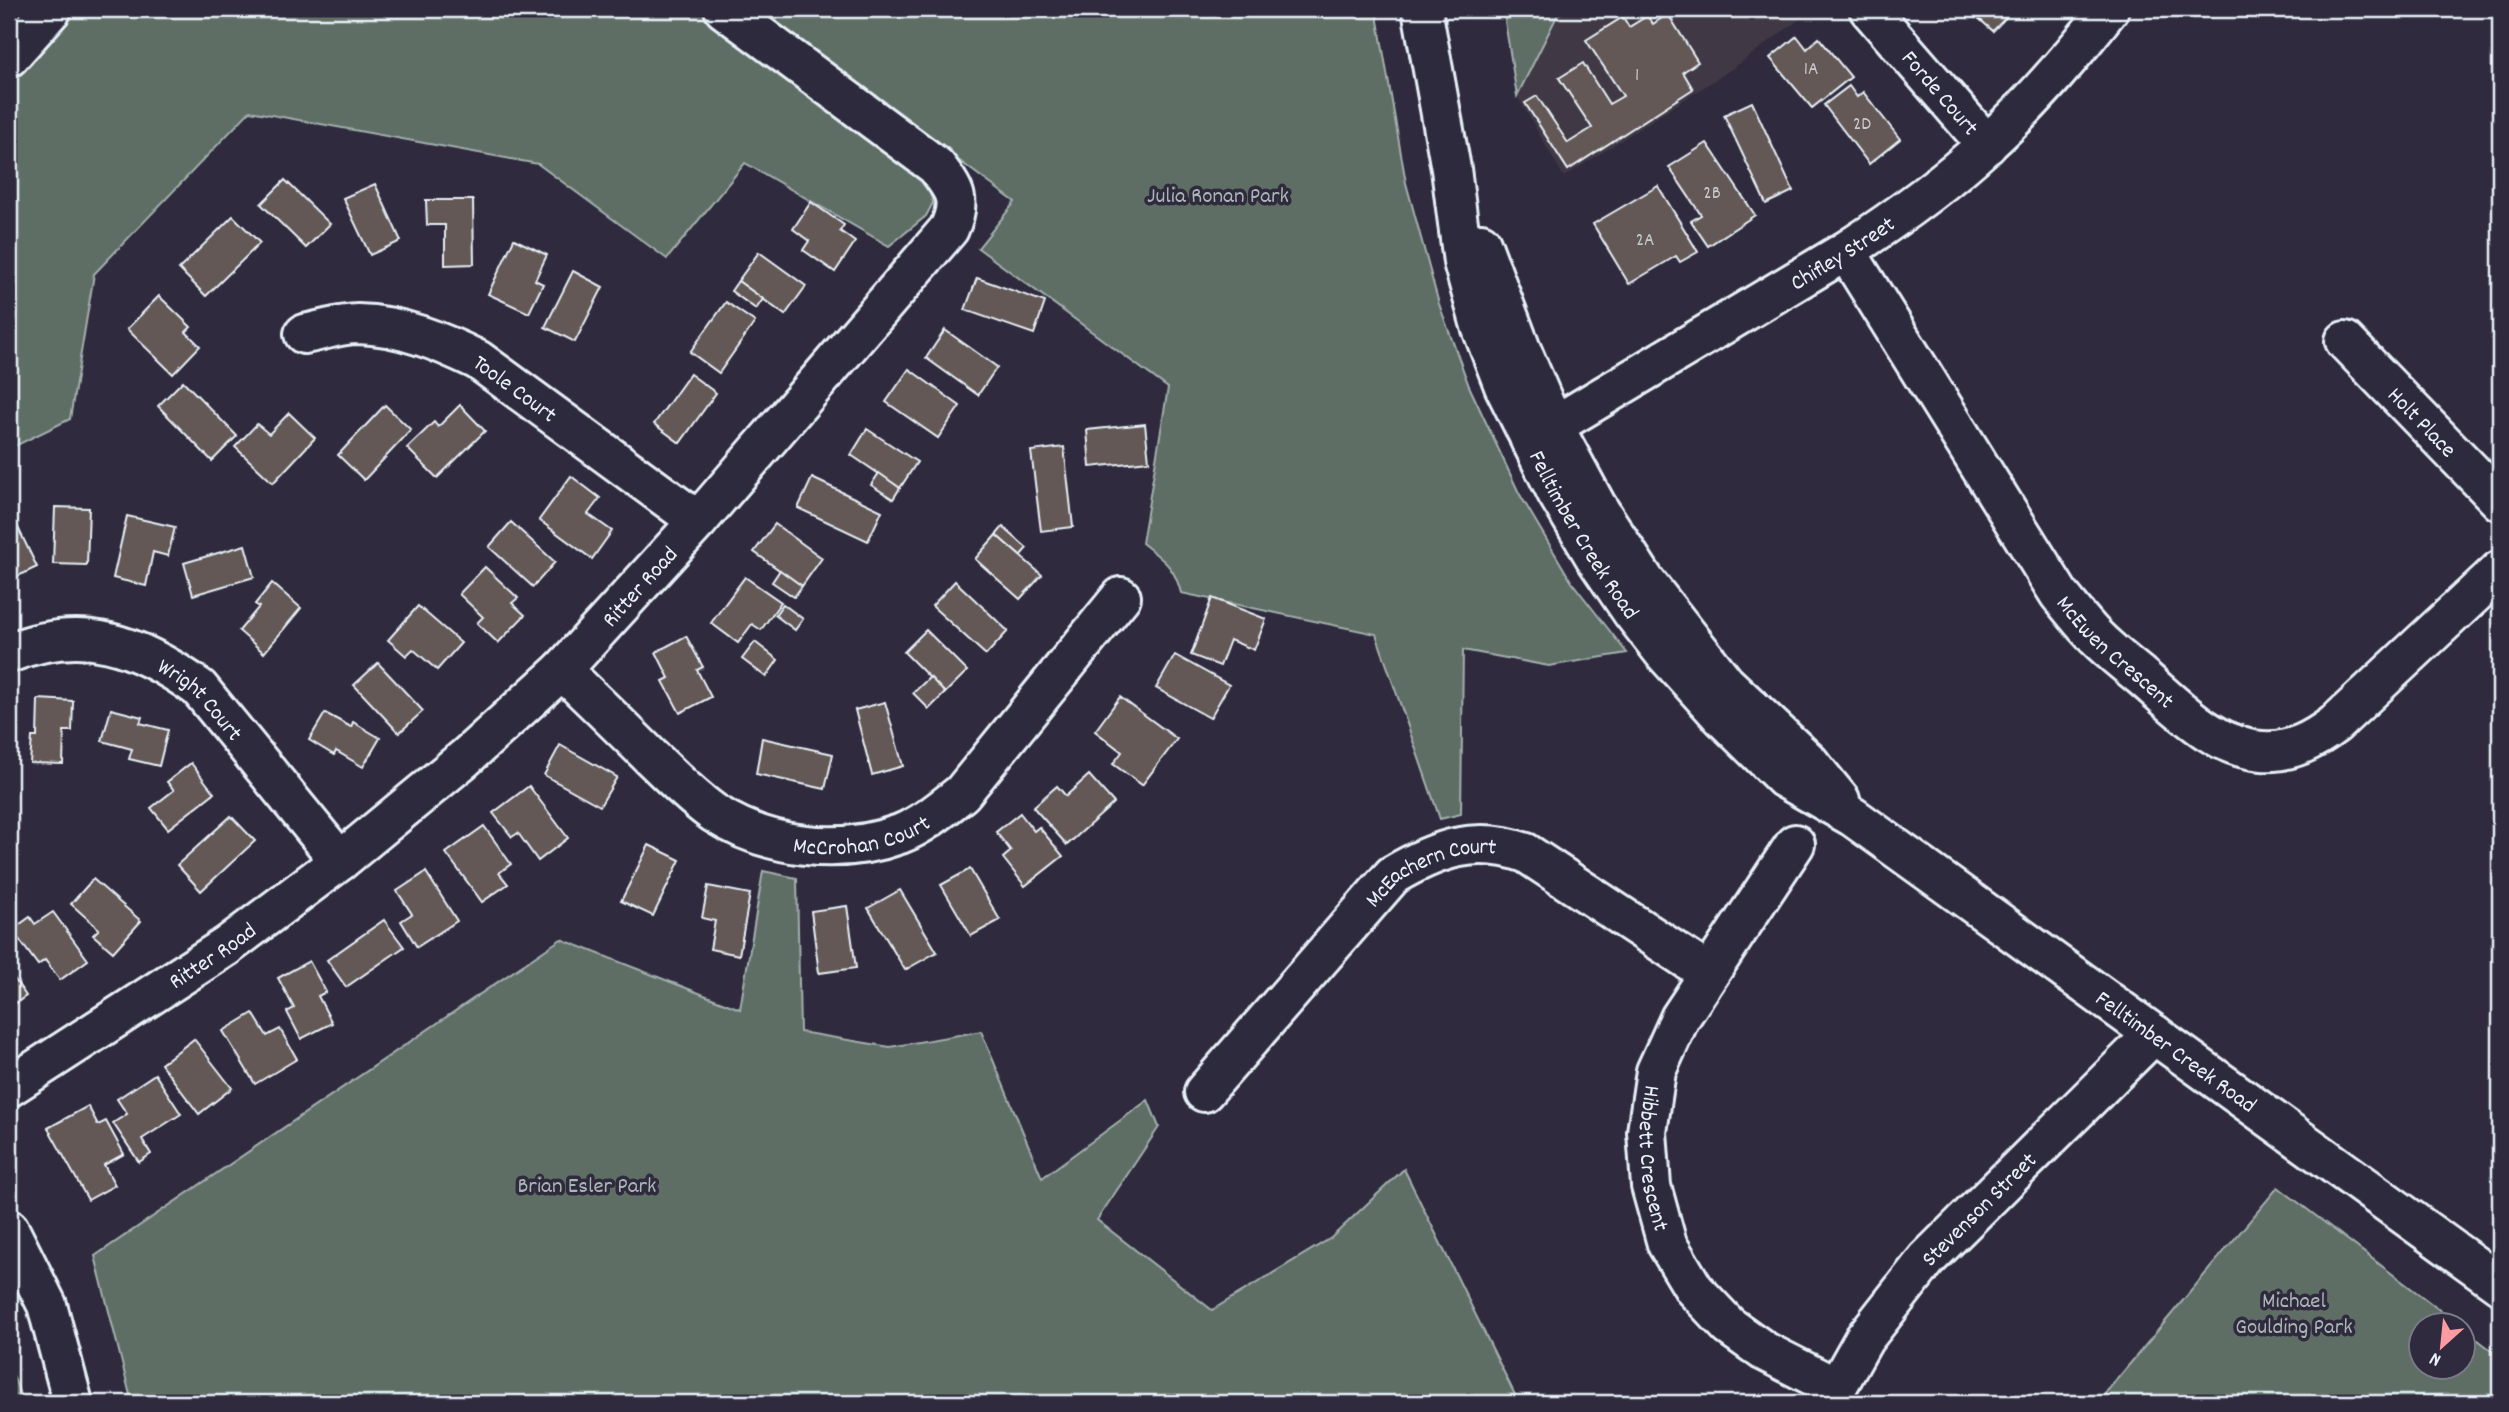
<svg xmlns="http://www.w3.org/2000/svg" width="2509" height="1412" viewBox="0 0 2509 1412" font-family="Dekko,sans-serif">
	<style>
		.built { fill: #3f3844 }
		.green { fill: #5e6e65; stroke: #a3b0ae; stroke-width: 2 }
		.water { fill: #4e6079; stroke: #8c9aac; stroke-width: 2 }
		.building { fill: #645854; stroke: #e8f1f8; stroke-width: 2 }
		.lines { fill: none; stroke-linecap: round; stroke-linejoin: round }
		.minor-casing { stroke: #e8f1f8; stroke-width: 44 }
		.major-casing { stroke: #e8f1f8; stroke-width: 44 }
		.minor { stroke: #2f2a3d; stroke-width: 38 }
		.major { stroke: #2f2a3d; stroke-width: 38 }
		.labels { text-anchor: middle; stroke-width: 7; stroke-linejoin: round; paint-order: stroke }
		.number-label { font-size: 19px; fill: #c7cbcf }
		.street-label { font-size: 23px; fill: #e8f1f8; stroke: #2f2a3d }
		.park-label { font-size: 23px; fill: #aab6b6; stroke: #2f2a3d }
	</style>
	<rect width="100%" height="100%" fill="#2f2a3d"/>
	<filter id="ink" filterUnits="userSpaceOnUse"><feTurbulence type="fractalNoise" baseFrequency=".0143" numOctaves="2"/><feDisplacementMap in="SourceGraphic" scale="14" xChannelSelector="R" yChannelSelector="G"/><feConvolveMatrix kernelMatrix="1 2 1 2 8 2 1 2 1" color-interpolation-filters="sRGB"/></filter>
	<g filter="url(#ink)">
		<path class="built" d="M1574 9H1804L1808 13 1732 69 1564 177 1517 96 1558 14Z"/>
		<g class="green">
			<path d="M9 9H699L915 169 927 182 933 203 926 216 889 246 745 163 667 259 538 164 250 111 94 274 70 419 9 449Z"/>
			<path d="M754 9H1376L1406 183 1439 304 1469 386 1519 493 1571 581 1627 653 1549 666 1463 650 1461 814 1440 819 1376 634 1181 593C1174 565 1163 560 1142 543L1168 388 978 248 1015 202Z"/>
			<path d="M1503 9H1574L1558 14 1517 96Z"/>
			<path d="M763 871 797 878 800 1032 890 1047 981 1031 1042 1178 1148 1100 1159 1127 1097 1220 1212 1310 1331 1238 1404 1169 1519 1403H132L95 1256 561 939 740 1009Z"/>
			<path d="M2278 1187 2458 1324H2422V1366H2464V1329L2500 1357V1403H2097Z"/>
			<path d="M9 1364 23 1403H9Z"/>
		</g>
		<path class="water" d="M1062 9H1163C1129 15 1095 17 1062 9Z"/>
		<g class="building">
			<path d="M1968 9H2014L1993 31Z"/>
			<path d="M1668 14 1698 62 1683 72 1693 89 1568 170 1525 103 1537 96 1568 143 1592 128 1559 78 1583 63 1609 104 1623 96 1586 40 1623 17 1629 27 1647 16 1653 24Z"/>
			<path d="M1797 36 1807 49 1819 38 1851 77 1812 108 1770 58Z"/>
			<path d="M1849 86 1857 97 1863 92 1900 139 1869 164 1824 105Z"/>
			<path d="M1752 102 1793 191 1766 204 1724 115Z"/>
			<path d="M1707 143 1755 215 1708 246 1691 221 1701 215 1669 167Z"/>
			<path d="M285 180 330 224 306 248 261 204Z"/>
			<path d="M375 184 401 241 370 255 343 198Z"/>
			<path d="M1658 186 1698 252 1680 262 1676 256 1629 284 1593 224Z"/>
			<path d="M426 200H473L474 264 445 265V225H427Z"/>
			<path d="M811 202 844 225 840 231 855 242 835 272 803 250 809 241 793 229Z"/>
			<path d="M233 216 260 243 206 296 179 269Z"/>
			<path d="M514 239 547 255 535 280 543 284 529 313 488 294Z"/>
			<path d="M759 252 806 286 785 315 738 281Z"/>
			<path d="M573 271 603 287 575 342 545 327Z"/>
			<path d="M977 278 1045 302 1034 334 965 310Z"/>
			<path d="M738 281 763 299 756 309 731 291Z"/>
			<path d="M159 296 191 327 186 332 200 346 173 374 127 329Z"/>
			<path d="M726 302 755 322 719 373 690 352Z"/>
			<path d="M945 330 997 367 978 395 926 358Z"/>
			<path d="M909 369 960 406 938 438 886 402Z"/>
			<path d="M690 374 716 393 680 443 654 424Z"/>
			<path d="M183 381 237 436 212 461 158 406Z"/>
			<path d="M385 405 411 430 364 480 338 455Z"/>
			<path d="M460 405 485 431 437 478 407 448 434 422 438 427Z"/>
			<path d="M289 413 315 438 273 483 235 447 257 424 269 434Z"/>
			<path d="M1145 424 1149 461 1090 467 1087 430Z"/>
			<path d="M867 429 917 462 900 488 851 455Z"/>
			<path d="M1064 447 1073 527 1041 531 1031 451Z"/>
			<path d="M879 473 900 488 893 499 871 485Z"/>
			<path d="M571 476 600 498 588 514 612 531 592 559 539 520Z"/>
			<path d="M812 478 882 511 868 541 798 508Z"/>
			<path d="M55 507 89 508 87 565 53 564Z"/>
			<path d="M10 511 37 567 16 577 9 562Z"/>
			<path d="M127 516 175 527 168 556 153 552 146 586 113 578Z"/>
			<path d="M511 522 555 562 533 587 489 547Z"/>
			<path d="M775 524 822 558 802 586 754 552Z"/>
			<path d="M1003 527 1027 548 1020 556 996 535Z"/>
			<path d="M996 535 1042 575 1020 599 975 559Z"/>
			<path d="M245 545 254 577 193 595 184 563Z"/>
			<path d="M485 567 518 598 512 603 525 615 498 643 477 623 483 617 459 594Z"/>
			<path d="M780 570 802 586 794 597 772 582Z"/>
			<path d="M745 577 781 602 761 630 752 624 738 643 711 623Z"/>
			<path d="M955 581 1008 631 986 655 932 606Z"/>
			<path d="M272 583 301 608 264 653 239 631 259 607 255 604Z"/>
			<path d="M1212 598 1266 619 1254 650 1230 640 1220 666 1191 655Z"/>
			<path d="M783 604 803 619 795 630 775 615Z"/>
			<path d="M418 606 461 643 437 670 413 649 406 656 388 640Z"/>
			<path d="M926 630 967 671 945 693 904 652Z"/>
			<path d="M686 636 703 667 697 670 711 697 680 713 663 681 669 678 656 652Z"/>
			<path d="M755 642 778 660 766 677 742 659Z"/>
			<path d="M1175 655 1229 685 1210 718 1156 688Z"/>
			<path d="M378 663 423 711 399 733 354 685Z"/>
			<path d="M930 677 945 693 929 709 913 693Z"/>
			<path d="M1120 697 1177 739 1142 785 1113 764 1122 752 1095 731Z"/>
			<path d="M38 699 73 701 72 731H64L63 764 30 763 32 737H37Z"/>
			<path d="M885 702 903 766 872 775 855 710Z"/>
			<path d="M111 709 142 717 140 723 168 730 159 766 129 759 132 749 102 741Z"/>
			<path d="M325 713 351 727 353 722 380 738 363 767 336 751 334 755 309 740Z"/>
			<path d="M762 738 833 754 825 789 756 774Z"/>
			<path d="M560 745 617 777 600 806 544 775Z"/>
			<path d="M191 763 214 793 168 829 151 808 174 790 167 782Z"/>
			<path d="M1089 775 1114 803 1067 845 1033 807 1057 786 1066 796Z"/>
			<path d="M529 786 568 838 538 861 518 833 512 837 493 813Z"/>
			<path d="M1020 813 1034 831 1039 827 1063 856 1025 886 1003 858 1011 851 996 832Z"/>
			<path d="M231 816 255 841 201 891 177 865Z"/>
			<path d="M484 826 511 864 499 873 508 884 482 902 446 853Z"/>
			<path d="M649 845 680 860 653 916 621 901Z"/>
			<path d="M970 869 1000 920 971 936 941 885Z"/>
			<path d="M426 872 457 921 417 947 401 921 412 914 397 891Z"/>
			<path d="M93 879 141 921 113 952 93 935 99 929 71 904Z"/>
			<path d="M708 886 750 894 739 955 710 949 715 921 702 918Z"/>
			<path d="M900 890 937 952 905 970 868 908Z"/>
			<path d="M847 906 856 968 819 973 811 911Z"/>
			<path d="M53 912 88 960 60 980 45 960 38 965 12 930 30 917 35 924Z"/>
			<path d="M384 920 404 947 346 987 327 960Z"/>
			<path d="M309 961 326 992 318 996 332 1023 301 1039 287 1012 294 1008 278 978Z"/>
			<path d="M9 971 26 996 9 1008Z"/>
			<path d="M253 1013 267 1036 280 1029 297 1059 255 1084 223 1031Z"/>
			<path d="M194 1039 232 1088 199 1114 161 1064Z"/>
			<path d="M155 1074 181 1114 142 1139 151 1154 139 1162 113 1123 127 1114 117 1099Z"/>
			<path d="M88 1106 98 1125 106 1121 124 1154 104 1165 115 1185 88 1200 48 1128Z"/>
		</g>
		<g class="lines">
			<g class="minor-casing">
				<g id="minor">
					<path id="s1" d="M1869 9 1987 145"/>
					<path id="s2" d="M1846 251 2059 594C2069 606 2079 619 2090 631 2105 648 2124 662 2142 677 2176 706 2215 748 2262 751 2291 753 2314 740 2335 724L2500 570"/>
					<path id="s3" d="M304 334C321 331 341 324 358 324 401 325 441 342 478 360L698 521"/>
					<path id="s4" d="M2345 341 2500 501"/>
					<path id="s5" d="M1530 440 1846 251C1895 219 1944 184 1987 144 2032 104 2072 56 2109 9"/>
					<path id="s6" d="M9 653C82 623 138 644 199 688L340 861"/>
					<path id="s7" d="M562 670C591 698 621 727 650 756 670 775 691 797 714 813 768 848 840 856 900 834 923 825 943 808 962 793L1121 597"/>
					<path id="s8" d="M1795 844 1680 1018 1656 1071 1647 1132 1651 1186 1667 1244 1694 1289 1729 1326 1764 1351 1835 1387"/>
					<path id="s9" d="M9 1087 227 946 340 861 465 758 562 670 698 521 949 229C962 200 955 191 936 166L724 9"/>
					<path id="s10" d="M1204 1092 1393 875C1437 849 1476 835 1526 853L1708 973"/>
					<path d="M9 1229 47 1305 73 1403"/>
					<path id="s11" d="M1828 1403 1864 1339 1927 1259 2154 1034"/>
				</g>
			</g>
			<g class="major-casing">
				<g id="major">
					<path id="s12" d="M1422 9 1451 169 1463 262 1481 326 1504 386 1557 493 1598 562 1632 612 1664 653 1722 717 1784 778 1853 817 2500 1284"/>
					<path d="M9 57 52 9"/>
					<path d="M1481 243 1520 347 1554 427 1596 505 1645 581 1725 683 1809 762 1840 800"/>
				</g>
			</g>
			<use href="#minor" class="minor"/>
			<use href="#major" class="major"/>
		</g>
	</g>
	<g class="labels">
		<g class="number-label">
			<text x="1811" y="74">1A</text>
			<text x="1637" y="80">1</text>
			<text x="1862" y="129">2D</text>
			<text x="1712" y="198">2B</text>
			<text x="1645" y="245">2A</text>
		</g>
		<g class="street-label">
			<text dy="8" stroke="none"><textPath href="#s1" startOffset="110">Forde Court</textPath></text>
			<text dy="8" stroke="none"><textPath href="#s5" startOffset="364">Chifley Street</textPath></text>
			<text dy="8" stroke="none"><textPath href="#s3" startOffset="228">Toole Court</textPath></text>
			<text dy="8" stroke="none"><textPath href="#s4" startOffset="112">Holt Place</textPath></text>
			<text dy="8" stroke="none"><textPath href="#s12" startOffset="556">Felltimber Creek Road</textPath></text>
			<text dy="8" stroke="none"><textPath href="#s9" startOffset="808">Ritter Road</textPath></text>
			<text dy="8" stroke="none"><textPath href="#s2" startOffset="485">McEwen Crescent</textPath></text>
			<text dy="8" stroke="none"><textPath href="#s6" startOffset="212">Wright Court</textPath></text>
			<text dy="8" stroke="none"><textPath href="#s7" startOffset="364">McCrohan Court</textPath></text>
			<text dy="8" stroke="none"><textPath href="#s10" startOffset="324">McEachern Court</textPath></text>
			<text dy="8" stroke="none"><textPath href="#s9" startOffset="242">Ritter Road</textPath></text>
			<text dy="8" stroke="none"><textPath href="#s12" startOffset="1351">Felltimber Creek Road</textPath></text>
			<text dy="8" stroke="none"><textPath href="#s8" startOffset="355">Hibbett Crescent</textPath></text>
			<text dy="8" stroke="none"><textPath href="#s11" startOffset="247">Stevenson Street</textPath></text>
		</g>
		<g class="park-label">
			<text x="1218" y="202">Julia Ronan Park</text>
			<text x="587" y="1192">Brian Esler Park</text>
			<text x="2294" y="1307">Michael<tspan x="2294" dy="26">Goulding Park</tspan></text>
		</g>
	</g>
	<rect width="2509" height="1412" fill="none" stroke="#2f2a3d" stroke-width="35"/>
	<rect x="18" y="18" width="2474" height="1377" fill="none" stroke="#e8f1f8" stroke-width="2.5" filter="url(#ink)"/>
	<g transform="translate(2442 1346) rotate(207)"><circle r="33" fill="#2f2a3d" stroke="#797a88" stroke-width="2"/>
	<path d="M0-5L12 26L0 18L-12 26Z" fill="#ff9aa2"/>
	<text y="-10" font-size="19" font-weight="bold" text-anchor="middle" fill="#e8f1f8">N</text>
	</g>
</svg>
